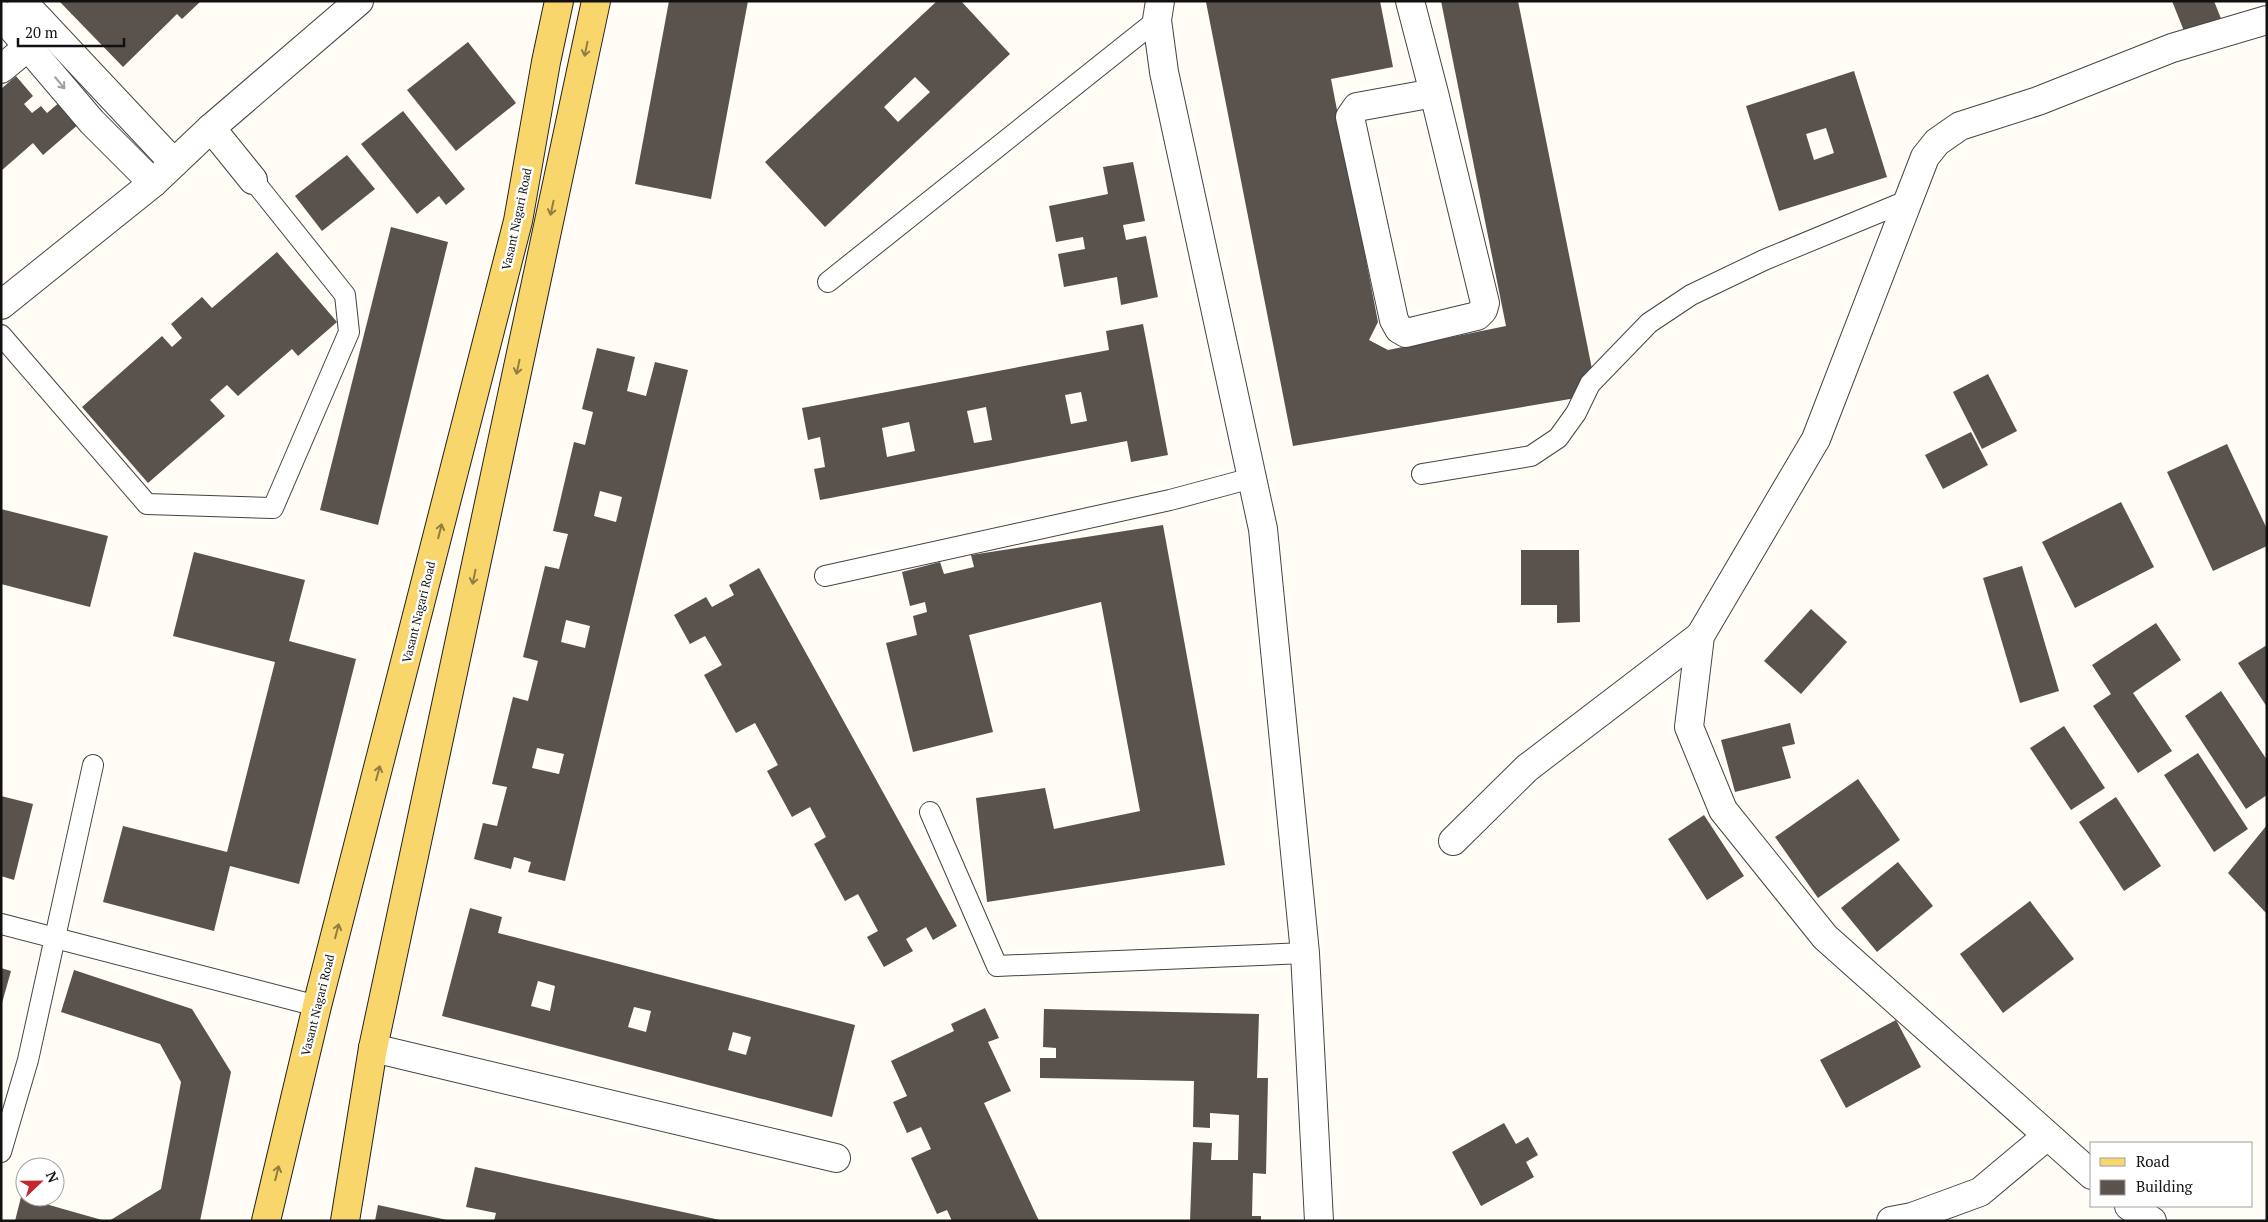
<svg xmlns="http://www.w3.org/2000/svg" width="2268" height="1222" viewBox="0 0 2268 1222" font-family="'PT Serif',serif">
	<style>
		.building { fill: #5a524d; fill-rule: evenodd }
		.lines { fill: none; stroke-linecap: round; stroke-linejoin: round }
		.service-casing { stroke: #444; stroke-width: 22 }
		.minor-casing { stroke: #444; stroke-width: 30 }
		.tertiary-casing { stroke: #444; stroke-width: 30 }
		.primary-casing { stroke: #222; stroke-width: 30 }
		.service { stroke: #fff; stroke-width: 20 }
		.minor { stroke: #fff; stroke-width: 28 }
		.tertiary { stroke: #fff; stroke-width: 28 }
		.primary { stroke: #f9d66b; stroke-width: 28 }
		.oneway { stroke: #917d42 }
		.oneway2 { stroke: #a0a0a0 }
		.labels { text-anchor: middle; stroke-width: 5; stroke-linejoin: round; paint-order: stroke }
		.street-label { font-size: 12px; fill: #111; stroke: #fff }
	</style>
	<rect width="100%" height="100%" fill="#fffdf5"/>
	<g class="building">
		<path d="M59 1H201L182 19 177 14 123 67Z"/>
		<path d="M669 1H748L711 199 635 184Z"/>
		<path d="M937 1H961L1010 54 825 227 765 162ZM915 77 930 92 898 122 884 107Z"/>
		<path d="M1211 1H1380L1393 67 1331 79 1378 322 1369 340 1388 350 1506 326 1441 1H1518L1592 369 1576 398 1293 446 1206 2Z"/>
		<path d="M2172 1H2214L2224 26 2188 41Z"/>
		<path d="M468 42 516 103 456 151 407 90Z"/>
		<path d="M1854 71 1887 177 1779 211 1746 106ZM1826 128 1834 153 1814 160 1806 134Z"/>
		<path d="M16 76 33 96 24 104 32 113 41 106 47 113 61 101 80 123 43 155 33 143 1 171V89Z"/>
		<path d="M403 111 465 189 446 205 439 196 417 214 361 144Z"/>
		<path d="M347 155 375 189 322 231 295 196Z"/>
		<path d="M1133 162 1145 221 1123 225 1126 240 1146 236 1158 297 1121 305 1117 277 1064 287 1058 254 1085 249 1083 237 1056 242 1049 206 1108 194 1103 167Z"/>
		<path d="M391 227 448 242 378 525 320 510Z"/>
		<path d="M277 252 337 322 298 356 292 349 238 396 227 385 210 400 225 416 148 483 82 407 162 336 172 347 182 338 171 324 202 297 212 308Z"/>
		<path d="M1143 324 1168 455 1131 462 1127 441 820 500 814 469 825 467 820 437 808 440 802 408 1109 350 1106 331ZM1081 392 1087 421 1071 424 1065 395ZM986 407 992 440 974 443 967 411ZM909 422 915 451 887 457 882 428Z"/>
		<path d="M597 348 635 357 627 391 646 396 655 362 688 370 565 881 528 872 531 862 514 857 511 869 474 859 483 823 497 826 507 787 492 784 513 697 528 701 538 661 523 657 545 566 559 569 568 534 553 531 574 442 585 445 593 412 582 409ZM600 491 622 497 616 522 594 516ZM566 620 590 626 585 648 561 642ZM537 748 564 754 559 774 532 768Z"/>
		<path d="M1988 374 2017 431 1982 449 1953 392Z"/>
		<path d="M1971 432 1988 465 1943 489 1925 455Z"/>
		<path d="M2227 444 2267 529V546L2213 571 2167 472Z"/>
		<path d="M2121 502 2154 567 2075 608 2042 542Z"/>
		<path d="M1 509 108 536 90 607 1 584Z"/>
		<path d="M1163 525 1225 865 987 902 976 798 1045 788 1054 829 1140 811 1101 602 969 635 993 732 913 752 886 643 917 635 913 616 927 612 925 602 910 606 902 572 940 562 944 574 974 567 971 555Z"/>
		<path d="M1521 550H1579L1580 622 1557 623V605H1521Z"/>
		<path d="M194 552 305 580 289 641 356 659 299 884 230 866 214 931 103 902 123 826 227 852 275 662 173 636Z"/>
		<path d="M2022 566 2059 691 2020 703 1983 578Z"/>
		<path d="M759 568 957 926 933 940 926 927 906 939 913 951 884 967 867 937 878 931 858 894 845 901 814 844 826 837 810 807 792 817 767 771 778 765 755 723 736 733 704 675 722 665 705 636 690 644 674 615 706 597 712 607 734 595 729 585Z"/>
		<path d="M1811 609 1847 642 1801 694 1764 661Z"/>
		<path d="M2156 623 2181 660 2133 693 2172 751 2138 773 2093 706 2111 694 2092 665Z"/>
		<path d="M2267 645V707L2238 663Z"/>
		<path d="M2221 691 2267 760V795L2246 809 2185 716Z"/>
		<path d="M1790 723 1795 744 1782 747 1791 778 1735 792 1721 740Z"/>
		<path d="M2064 726 2105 788 2071 810 2030 748Z"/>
		<path d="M2198 753 2248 829 2214 852 2164 775Z"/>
		<path d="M1858 779 1900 840 1818 898 1775 837Z"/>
		<path d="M1 796 33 804 14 880 1 876Z"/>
		<path d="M2116 797 2161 866 2124 891 2079 822Z"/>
		<path d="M1704 815 1744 876 1707 900 1668 839Z"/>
		<path d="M2267 825V914L2228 873Z"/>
		<path d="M1898 862 1933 906 1877 952 1841 908Z"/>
		<path d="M2030 901 2074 959 2003 1013 1960 954Z"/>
		<path d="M470 908 502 917 498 933 855 1025 832 1117 442 1016ZM538 981 555 986 550 1011 531 1006ZM634 1007 651 1011 646 1032 628 1027ZM733 1032 751 1037 746 1055 728 1050Z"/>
		<path d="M1 968 11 971 2 1003H1Z"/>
		<path d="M74 970 192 1009 231 1072 200 1221H109L161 1189 181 1082 160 1044 61 1012Z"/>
		<path d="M985 1008 999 1038 988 1042 1011 1091 984 1103 1039 1221H952L947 1210 937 1214 911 1158 931 1149 921 1127 907 1133 893 1102 907 1096 891 1061 954 1031 951 1024Z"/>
		<path d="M1044 1009 1259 1014 1257 1078H1268L1266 1174 1253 1173 1252 1216H1261V1221H1190L1193 1142 1212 1143 1211 1160H1238L1239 1115 1210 1113V1128L1193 1127 1194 1081 1040 1078V1058H1056V1048L1043 1047Z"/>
		<path d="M1896 1020 1921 1067 1846 1108 1820 1060Z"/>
		<path d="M1504 1123 1516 1144 1528 1137 1538 1155 1526 1162 1534 1177 1481 1206 1452 1152Z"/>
		<path d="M475 1167 720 1220V1221H494L496 1213 466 1207Z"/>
		<path d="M21 1197 102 1220V1221H15Z"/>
		<path d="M378 1205 447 1220V1221H375Z"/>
	</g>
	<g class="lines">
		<g class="service-casing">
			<g id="service">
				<path d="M828 282 1157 20"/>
				<path d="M1 335 147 504 273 508 349 332 345 295 253 180"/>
				<path d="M1422 474 1531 456 1558 438 1576 413 1590 384 1649 323 1691 295 1764 260 1909 200"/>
				<path d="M825 576 1170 500 1252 478"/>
				<path d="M930 812 997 966 1305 953"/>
				<path d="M1 924 317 1006"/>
				<path d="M1 1152 28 1060 93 765"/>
			</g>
		</g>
		<g class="minor-casing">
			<g id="minor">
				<path d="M22 1 174 163"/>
				<path d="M1410 1 1434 93 1485 303 1483 310 1477 316 1406 333 1399 329 1394 320 1350 117 1357 107 1434 93"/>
				<path d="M1 15 92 122 153 183"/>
				<path d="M1 69 29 46"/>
				<path d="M211 128 253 180"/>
				<path d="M1 305 153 183 211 128 359 1"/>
				<path d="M1453 841 1527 768 1700 636"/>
				<path d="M373 1048 836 1158"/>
				<path d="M2092 1175 1825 937 1723 810 1689 727 1700 636 1816 439 1925 157 1937 142 1960 126 2038 101 2172 48 2267 20"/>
				<path d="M2129 1206 2152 1221"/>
				<path d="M1891 1221 1912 1217 1980 1192 2047 1136"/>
			</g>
		</g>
		<g class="tertiary-casing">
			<path id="tertiary" d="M1160 1 1157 20 1164 72 1263 529 1305 953 1319 1221"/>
		</g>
		<g class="primary-casing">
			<g id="primary">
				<path d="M266 1221 317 1006 518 221 546 62 559 1"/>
				<path d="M345 1221 373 1048 596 1"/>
			</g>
		</g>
		<use href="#service" class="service"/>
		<use href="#minor" class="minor"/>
		<use href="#tertiary" class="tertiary"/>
		<use href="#primary" class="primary"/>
	</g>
	<defs><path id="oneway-shaft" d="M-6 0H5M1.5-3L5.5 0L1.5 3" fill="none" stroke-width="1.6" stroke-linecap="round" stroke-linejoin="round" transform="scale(1.25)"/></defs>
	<g class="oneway">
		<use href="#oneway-shaft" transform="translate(586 49) rotate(102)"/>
		<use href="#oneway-shaft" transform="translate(552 208) rotate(102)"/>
		<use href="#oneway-shaft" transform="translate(518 367) rotate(102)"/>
		<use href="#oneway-shaft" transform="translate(440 531) rotate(-76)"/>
		<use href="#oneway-shaft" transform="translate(474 577) rotate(102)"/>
		<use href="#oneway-shaft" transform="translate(378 773) rotate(-75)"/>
		<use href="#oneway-shaft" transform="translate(337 931) rotate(-75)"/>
		<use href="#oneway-shaft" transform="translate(277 1173) rotate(-76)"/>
	</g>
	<use class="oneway2" href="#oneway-shaft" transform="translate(60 83) rotate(50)"/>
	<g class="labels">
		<g class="street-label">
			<text transform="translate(517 219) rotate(-78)" y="4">Vasant Nagari Road</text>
			<text transform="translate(419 612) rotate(-76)" y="4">Vasant Nagari Road</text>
			<text transform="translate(318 1005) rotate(-76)" y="4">Vasant Nagari Road</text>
		</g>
	</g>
	<rect width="2268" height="1222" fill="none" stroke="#111111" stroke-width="5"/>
	<rect x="2090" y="1142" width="162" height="65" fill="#ffffff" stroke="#a0a0a0"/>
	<rect x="2100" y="1158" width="25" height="8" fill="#f9d66b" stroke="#a0a0a0"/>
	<text x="2136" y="1167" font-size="15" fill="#111111">Road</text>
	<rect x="2100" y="1180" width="25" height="15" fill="#5a524d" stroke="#a0a0a0"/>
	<text x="2136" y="1192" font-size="15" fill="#111111">Building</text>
	<g transform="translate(40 1182) rotate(68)"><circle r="24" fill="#ffffff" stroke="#a0a0a0"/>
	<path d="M0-4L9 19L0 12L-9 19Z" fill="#c4262e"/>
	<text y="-8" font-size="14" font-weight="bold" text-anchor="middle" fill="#111111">N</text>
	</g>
	<path d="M18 38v8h106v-8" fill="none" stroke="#111111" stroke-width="2.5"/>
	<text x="25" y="38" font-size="15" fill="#111111" stroke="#ffffff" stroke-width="4" paint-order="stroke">20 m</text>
</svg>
